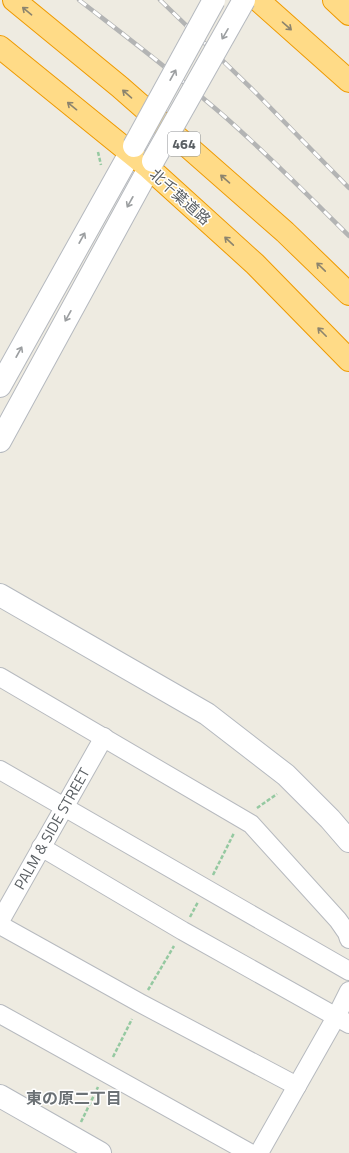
<svg xmlns="http://www.w3.org/2000/svg" width="349" height="1153" viewBox="0 0 349 1153" font-family="'Titillium Web','Noto Sans JP',sans-serif">
	<style>
		.lines { fill: none; stroke-linecap: round; stroke-linejoin: round }
		.street-casing { stroke: #b7babf; stroke-width: 20 }
		.secondary-casing { stroke: #b5b9bf; stroke-width: 24 }
		.highway-casing { stroke: #ef9a00; stroke-width: 24 }
		.path { stroke: #95c9a1; stroke-width: 2.5; stroke-dasharray: 4 2; stroke-linecap: butt }
		.street { stroke: #fff; stroke-width: 18 }
		.secondary { stroke: #fff; stroke-width: 22 }
		.highway { stroke: #ffdb87; stroke-width: 22 }
		.rail-casing { stroke: #b3b4b4; stroke-width: 4.5 }
		.rail { stroke: #fff; stroke-width: 3; stroke-dasharray: 9; stroke-linecap: butt }
		.secondary-bridge-casing { stroke: #b5b9bf; stroke-width: 24; stroke-linecap: butt }
		.secondary-bridge { stroke: #fff; stroke-width: 22 }
		.oneway { stroke: #8c846e }
		.oneway2 { stroke: #9c9fa1 }
		.labels { text-anchor: middle; stroke-width: 3; stroke-linejoin: round; paint-order: stroke }
		.shield { fill: #fff; stroke: #8c8f92; stroke-width: 1 }
		.shield-label { font-size: 14px; font-weight: bold; fill: #5a5f63 }
		.street-label { font-size: 15px; fill: #5a5f63; stroke: #fff }
		.neighbourhood-label { font-size: 16px; font-weight: bold; fill: #6b7175; stroke: #fff }
	</style>
	<rect width="100%" height="100%" fill="#eeebe1"/>
	<g class="lines">
		<g class="street-casing">
			<g id="street">
				<path d="M0 677 251 824 338 920 347 933 349 939"/>
				<path d="M0 770 349 971"/>
				<path d="M41 847 183 931 349 1024"/>
				<path id="s1" d="M0 921 104 737"/>
				<path d="M0 925 140 1003 297 1086"/>
				<path d="M0 1014 250 1153"/>
				<path d="M259 1153 336 1017 349 991"/>
			</g>
		</g>
		<g class="secondary-casing">
			<g id="secondary">
				<path d="M0 386 134 146"/>
				<path d="M0 441 153 161"/>
				<path d="M0 595 207 714 286 775 330 819 349 841"/>
				<path d="M0 1096 100 1153"/>
			</g>
		</g>
		<g class="highway-casing">
			<g id="highway">
				<path d="M14 0 120 87 285 232 349 294"/>
				<path d="M258 0 349 81"/>
				<path d="M334 0 349 14"/>
				<path d="M0 47 149 168 255 264 349 360"/>
			</g>
		</g>
		<g class="path">
			<path d="M98 152 101 165"/>
			<path d="M257 808 277 794"/>
			<path d="M213 875 234 833"/>
			<path d="M190 917 198 902"/>
			<path d="M148 990 174 946"/>
			<path d="M113 1057 132 1019"/>
			<path d="M81 1122 98 1087"/>
		</g>
		<use href="#street" class="street"/>
		<use href="#secondary" class="secondary"/>
		<use href="#highway" class="highway"/>
		<g class="rail-casing">
			<g id="rail">
				<path d="M79 0C128 38 177 75 224 116 267 154 308 195 349 236"/>
				<path d="M160 0 256 93 349 188"/>
			</g>
		</g>
		<use href="#rail" class="rail"/>
		<g class="secondary-bridge-casing">
			<g id="secondary-bridge">
				<path d="M134 146 214 0"/>
				<path d="M153 161 244 0"/>
			</g>
		</g>
		<use href="#secondary-bridge" class="secondary-bridge"/>
	</g>
	<defs><path id="oneway-shaft" d="M-6 0H5M1.5-3L5.5 0L1.5 3" fill="none" stroke-width="1.6" stroke-linecap="round" stroke-linejoin="round"/></defs>
	<g class="oneway">
		<use href="#oneway-shaft" transform="translate(27 11) rotate(-140)"/>
		<use href="#oneway-shaft" transform="translate(287 26) rotate(41)"/>
		<use href="#oneway-shaft" transform="translate(127 94) rotate(-139)"/>
		<use href="#oneway-shaft" transform="translate(72 106) rotate(-141)"/>
		<use href="#oneway-shaft" transform="translate(225 179) rotate(-139)"/>
		<use href="#oneway-shaft" transform="translate(229 241) rotate(-137)"/>
		<use href="#oneway-shaft" transform="translate(321 267) rotate(-136)"/>
		<use href="#oneway-shaft" transform="translate(322 332) rotate(-135)"/>
	</g>
	<g class="oneway2">
		<use href="#oneway-shaft" transform="translate(225 34) rotate(120)"/>
		<use href="#oneway-shaft" transform="translate(173 75) rotate(-61)"/>
		<use href="#oneway-shaft" transform="translate(130 202) rotate(119)"/>
		<use href="#oneway-shaft" transform="translate(82 238) rotate(-61)"/>
		<use href="#oneway-shaft" transform="translate(68 316) rotate(119)"/>
		<use href="#oneway-shaft" transform="translate(19 352) rotate(-61)"/>
	</g>
	<g class="labels">
		<rect class="shield" x="168" y="132" width="32" height="24" rx="3"/>
		<g class="shield-label">
			<text x="184" y="149">464</text>
		</g>
		<g class="street-label">
			<text transform="translate(180 197) rotate(42)" y="5">北千葉道路</text>
			<text dy="5" stroke="none"><textPath href="#s1" startOffset="106">PALM &amp; SIDE STREET</textPath></text>
		</g>
		<g class="neighbourhood-label">
			<text x="74" y="1104">東の原二丁目</text>
		</g>
	</g>
</svg>
